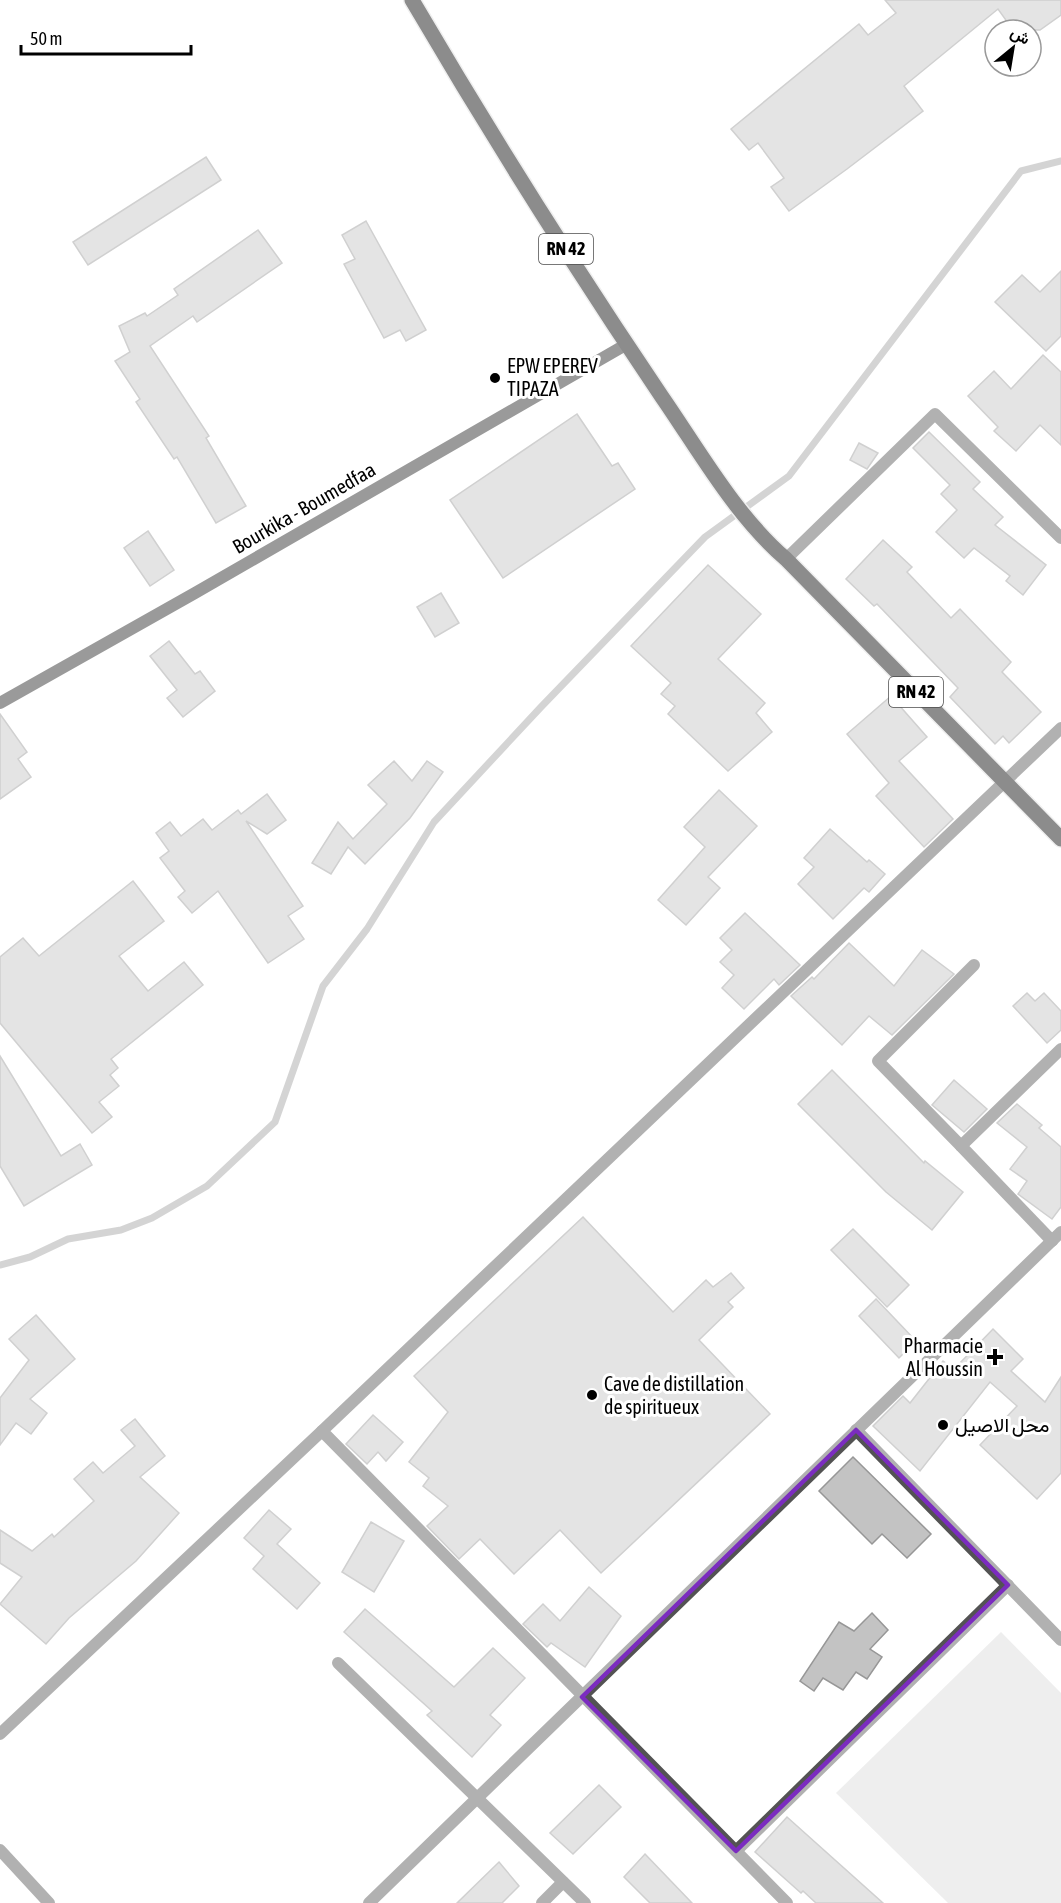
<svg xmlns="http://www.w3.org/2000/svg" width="1061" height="1903" viewBox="0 0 1061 1903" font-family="'Asap Condensed',Vazirmatn,sans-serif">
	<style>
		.green { fill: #dadada }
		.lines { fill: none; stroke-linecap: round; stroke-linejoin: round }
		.stream { stroke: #a1a1a1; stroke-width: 7 }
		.building { fill: #c3c3c3; stroke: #979797; stroke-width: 1.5 }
		.primary-casing { stroke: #dbdbdb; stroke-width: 18 }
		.street { stroke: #535353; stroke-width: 12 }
		.secondary { stroke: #202020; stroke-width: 12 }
		.primary { stroke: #000; stroke-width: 15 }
		.marked { fill: none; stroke: #7b2cbf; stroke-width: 4.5; stroke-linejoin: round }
		.poi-dot { fill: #000; stroke: #fff; stroke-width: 2 }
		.labels { text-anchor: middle; stroke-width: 6; stroke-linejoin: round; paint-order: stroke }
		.shield { fill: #fff; stroke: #4c4c4c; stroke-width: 1.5 }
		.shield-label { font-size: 18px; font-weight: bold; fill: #000 }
		.poi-label { font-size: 20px; fill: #000; stroke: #fff; text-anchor: start }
		.street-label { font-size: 20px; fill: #000; stroke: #fff }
	</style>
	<rect width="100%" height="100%" fill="#fff"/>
	<path class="green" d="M1001 1632 1061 1693V1903H948L836 1793Z"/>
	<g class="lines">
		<path class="stream" d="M0 1265 30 1257 68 1239 121 1230 152 1218 207 1186 275 1122 323 986 367 929 434 822 541 707 705 537 789 476 1021 171 1061 161"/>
	</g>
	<g class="building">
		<path d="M885 0H1061V15L1040 30H1013L998 9 904 86 923 111 847 169 789 211 771 187 784 178 758 143 749 150 731 129 859 24 868 35 896 13Z"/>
		<path d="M206 157 221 180 88 265 73 242Z"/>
		<path d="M366 221 426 330 406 341 400 330 384 338 344 264 355 259 342 235Z"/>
		<path d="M258 230 282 263 197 322 193 316 150 346 209 436 206 438 246 506 216 523 177 457 174 459 136 402 140 399 115 361 130 352 119 326 145 313 147 316 178 295 174 289Z"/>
		<path d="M1061 271V336L1046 351 995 302 1022 275 1040 292Z"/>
		<path d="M1043 355 1061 372V445L1040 425 1016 451 994 431 998 427 968 396 994 371 1011 389Z"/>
		<path d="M577 414 612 466 618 463 635 489 503 578 450 500Z"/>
		<path d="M929 432 980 482 973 489 1003 517 995 525 1046 565 1023 595 1006 581 1010 576 974 548 964 558 936 532 957 510 941 494 950 485 913 448Z"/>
		<path d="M859 443 878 453 867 469 850 460Z"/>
		<path d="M148 531 174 570 150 586 124 548Z"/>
		<path d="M883 540 912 567 907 572 951 618 960 609 1011 662 1002 672 1041 712 1009 743 1003 736 995 744 950 697 958 688 877 604 874 606 846 579Z"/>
		<path d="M708 565 761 614 718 659 765 703 756 713 772 732 728 771 668 714 675 706 661 694 671 683 631 646Z"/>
		<path d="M441 593 459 623 435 637 417 607Z"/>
		<path d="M169 641 195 674 200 671 215 691 183 717 167 698 177 690 150 656Z"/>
		<path d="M891 696 927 737 899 761 953 819 924 847 876 796 889 783 847 734Z"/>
		<path d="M0 714 27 752 18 759 31 777 0 799Z"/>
		<path d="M394 761 412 781 427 761 443 772 410 818 365 864 348 847 331 874 312 863 338 822 353 839 387 804 368 785Z"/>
		<path d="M719 790 757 826 708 877 720 888 686 925 658 900 705 847 684 827Z"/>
		<path d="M267 794 286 820 267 834 246 821 303 906 288 916 304 939 268 963 218 891 192 913 178 897 185 891 160 858 169 851 156 833 170 822 181 836 203 819 212 830 238 810 241 814Z"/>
		<path d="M830 829 867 862 869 860 885 874 869 892 864 888 833 919 798 884 814 867 804 858Z"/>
		<path d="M133 881 164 921 119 956 148 991 184 962 203 985 111 1059 118 1068 110 1075 119 1086 99 1102 112 1117 92 1133 0 1023V957L23 938 39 956Z"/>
		<path d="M745 913 800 965 779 985 774 979 744 1009 722 988 734 975 720 962 732 950 720 938Z"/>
		<path d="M849 943 894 986 922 950 954 974 892 1035 869 1016 842 1045 791 996 812 977 814 979Z"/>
		<path d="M1027 993 1035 1001 1044 993 1061 1011V1030L1047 1043 1013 1006Z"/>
		<path d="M0 1056 61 1156 80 1144 92 1165 24 1206 0 1166Z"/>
		<path d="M832 1070 924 1163 925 1161 963 1192 932 1230 886 1192 798 1104Z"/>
		<path d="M954 1080 987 1109 964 1132 932 1105Z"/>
		<path d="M1017 1104 1042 1125 1039 1128 1061 1147V1207L1052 1219 1018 1194 1027 1181 1010 1169 1027 1147 997 1123Z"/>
		<path d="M583 1217 673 1312 706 1280 713 1287 731 1273 744 1288 728 1302 733 1307 699 1340 770 1414 601 1573 560 1530 514 1574 480 1539 459 1559 427 1526 448 1506 423 1486 429 1478 409 1462 448 1412 414 1376Z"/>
		<path d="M853 1229 909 1285 887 1307 831 1250Z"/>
		<path d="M876 1299 916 1341 899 1358 859 1316Z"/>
		<path d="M36 1315 75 1359 30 1399 47 1413 31 1434 16 1423 0 1445V1398L29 1360 9 1339Z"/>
		<path d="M993 1329 1023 1359 1011 1371 1045 1402 1061 1377V1473L1037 1499 980 1445 1017 1406 990 1382 920 1471 873 1426 903 1396 910 1403 943 1361 954 1369Z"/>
		<path d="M373 1415 403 1442 386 1461 378 1452 367 1464 346 1444Z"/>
		<path d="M135 1419 165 1456 140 1477 179 1513 136 1561 69 1618 46 1644 0 1604 22 1577 0 1563V1530L32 1551 52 1534 54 1537 94 1501 74 1479 93 1462 103 1473 135 1446 121 1430Z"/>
		<path d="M853 1457 931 1534 907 1558 882 1534 872 1544 819 1491Z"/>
		<path d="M269 1510 291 1529 277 1544 320 1583 297 1609 253 1569 264 1556 244 1538Z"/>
		<path d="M371 1522 404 1541 374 1592 342 1572Z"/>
		<path d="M589 1587 621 1616 585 1667 551 1643 547 1647 523 1624 543 1604 560 1621Z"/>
		<path d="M365 1609 454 1687 493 1648 525 1678 490 1715 501 1725 472 1757 427 1715 432 1711 344 1632Z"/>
		<path d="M872 1613 888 1630 870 1649 882 1657 867 1679 856 1672 843 1690 823 1678 814 1691 800 1681 839 1622 854 1631Z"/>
		<path d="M599 1785 621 1807 573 1854 550 1833Z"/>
		<path d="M787 1817 883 1903H816L803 1891 801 1893 755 1852Z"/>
		<path d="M645 1854 692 1903H650L624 1877Z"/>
		<path d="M499 1862 519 1886 502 1903H457Z"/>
	</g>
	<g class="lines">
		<g class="primary-casing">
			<path id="primary" d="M412 0C491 135 575 268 662 397 700 452 735 515 786 559L1061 839"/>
		</g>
		<g class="street">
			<path d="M786 559 935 414 1061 538"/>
			<path d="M961 1146 878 1061 974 965"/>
			<path d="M1052 1241 961 1146 1061 1049"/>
			<path d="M856 1430 1061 1640"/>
			<path d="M338 1663 585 1903"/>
			<path d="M0 1734 322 1431"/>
			<path d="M0 1850 49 1903"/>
			<path d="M736 1851 1008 1585"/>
			<path d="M369 1903 1061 1232"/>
			<path d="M542 1903 563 1882"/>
			<path d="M787 1903 322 1431 1061 728"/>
		</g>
		<path class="secondary" d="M0 703 195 593 627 344"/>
		<use href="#primary" class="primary"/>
	</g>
	<path d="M0 0H1061V1903H0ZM856 1430 1008 1585 736 1851 582 1697Z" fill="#fff" fill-opacity=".55" fill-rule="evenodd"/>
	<path class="marked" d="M856 1430 1008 1585 736 1851 582 1697Z"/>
	<g class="poi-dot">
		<circle cx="495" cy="378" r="6"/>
		<path d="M992 1348h6v6h6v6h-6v6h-6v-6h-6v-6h6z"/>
		<circle cx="592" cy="1395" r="6"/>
		<circle cx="943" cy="1425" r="6"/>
	</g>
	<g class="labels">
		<g class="shield">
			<rect x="539" y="234" width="54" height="30" rx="4.5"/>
			<rect x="889" y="677" width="54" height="30" rx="4.5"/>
		</g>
		<g class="shield-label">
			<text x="566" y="255">RN 42</text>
			<text x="916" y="698">RN 42</text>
		</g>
		<g class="poi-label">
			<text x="507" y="373">EPW EPEREV<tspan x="507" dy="23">TIPAZA</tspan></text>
			<text x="983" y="1353" text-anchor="end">Pharmacie<tspan x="983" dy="23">Al Houssin</tspan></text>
			<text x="604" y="1391">Cave de distillation<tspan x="604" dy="23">de spiritueux</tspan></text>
			<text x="955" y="1432">محل الاصيل</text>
		</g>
		<g class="street-label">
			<text transform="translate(304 508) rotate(-30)" y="7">Bourkika - Boumedfaa</text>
		</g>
	</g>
	<g transform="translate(1013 48) rotate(30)"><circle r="28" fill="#ffffff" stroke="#999999" stroke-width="1.5"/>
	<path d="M0-4.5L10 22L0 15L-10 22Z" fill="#000000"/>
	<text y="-9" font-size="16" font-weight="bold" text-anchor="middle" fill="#000000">ش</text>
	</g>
	<path d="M21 45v9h170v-9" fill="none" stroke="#000000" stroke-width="3"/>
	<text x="30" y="45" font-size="18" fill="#000000" stroke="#ffffff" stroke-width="4.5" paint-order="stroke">50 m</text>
</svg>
